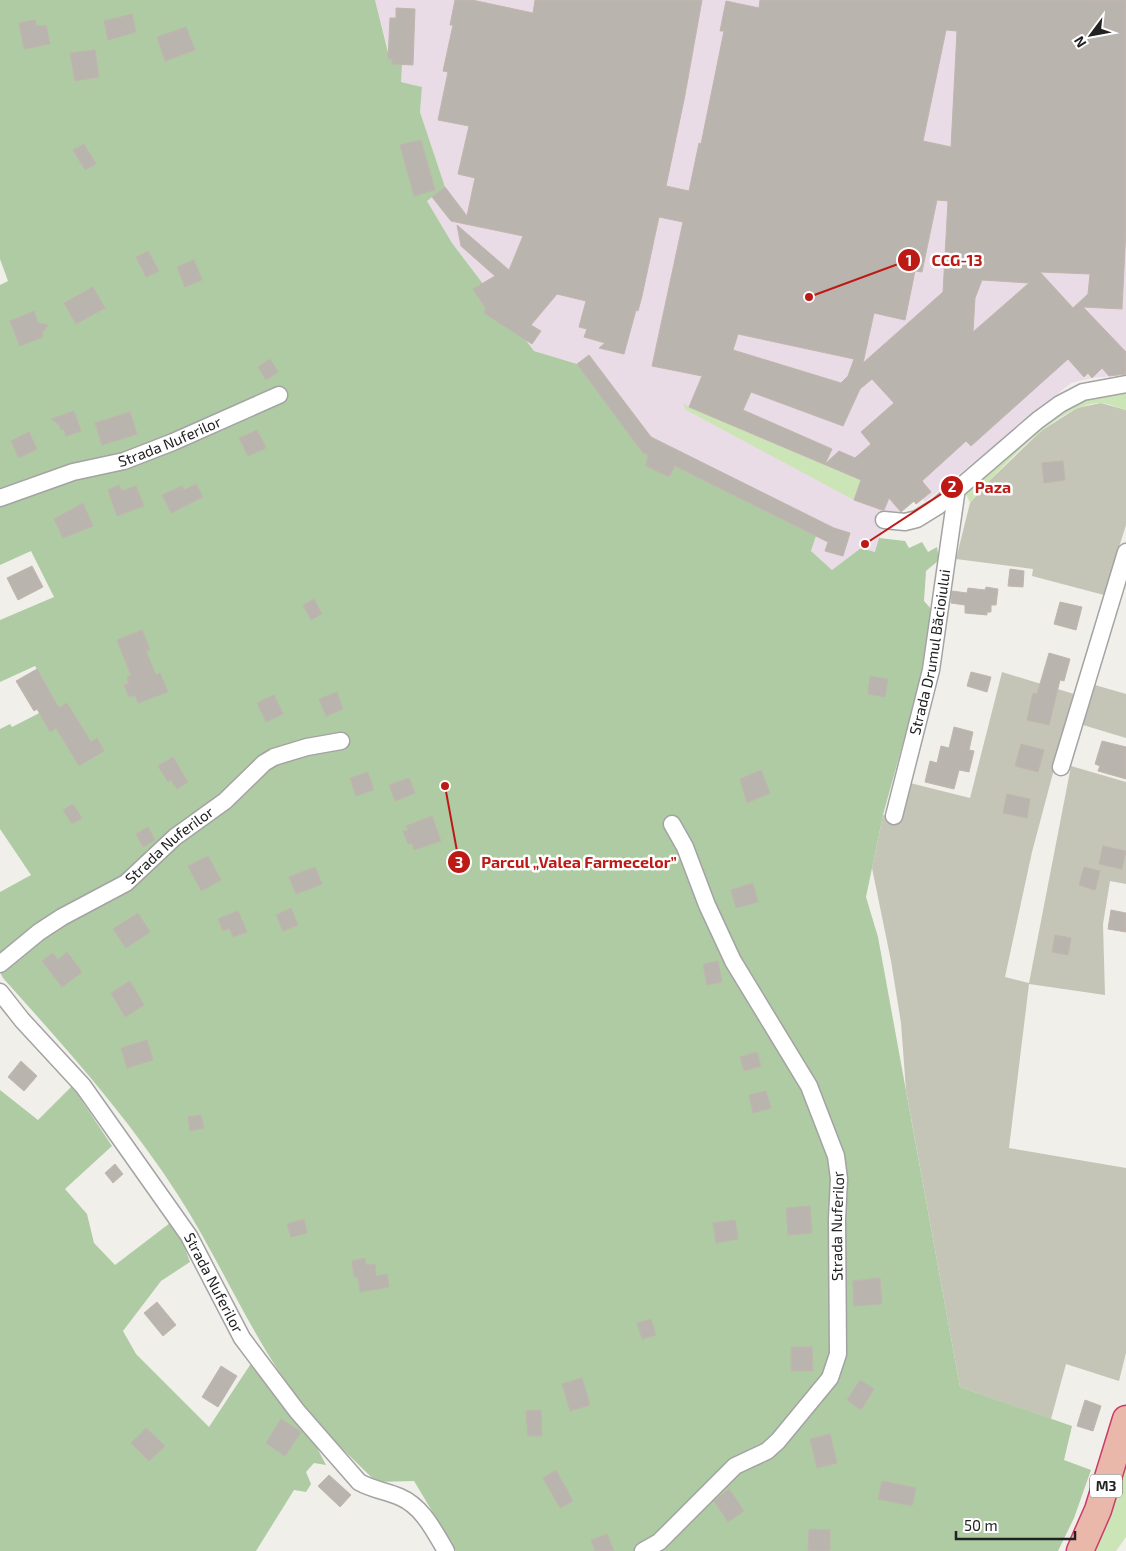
<svg xmlns="http://www.w3.org/2000/svg" width="1126" height="1551" viewBox="0 0 1126 1551" font-family="'Exo 2',sans-serif">
	<style>
		.industrial { fill: #e9dce6 }
		.construction { fill: #c4c5b6 }
		.grass { fill: #cce5b6 }
		.forest { fill: #aecba3 }
		.building { fill: #bab4af; stroke: #c1b6ad; fill-rule: evenodd }
		.lines { fill: none; stroke-linecap: round; stroke-linejoin: round }
		.minor-casing { stroke: #a3a3a3; stroke-width: 19 }
		.trunk-casing { stroke: #c93c69; stroke-width: 29 }
		.minor { stroke: #fff; stroke-width: 16 }
		.trunk { stroke: #e9b8aa; stroke-width: 26 }
		.labels { text-anchor: middle; stroke-width: 5; stroke-linejoin: round; paint-order: stroke }
		.shield { fill: #fff; stroke: #646464; stroke-width: 1 }
		.shield-label { font-size: 14px; font-weight: bold; fill: #222 }
		.street-label { font-size: 15px; fill: #222; stroke: #fff }
		.leader { fill: none; stroke: #bd1a16; stroke-width: 2 }
		.callout-dot { fill: #bd1a16; stroke: #fff; stroke-width: 2 }
		.mark-label { font-size: 15px; text-anchor: middle; font-weight: bold; fill: #fff }
		.callout-label { font-size: 16px; text-anchor: middle; font-weight: bold; fill: #bd1a16; stroke: #fff; stroke-width: 5; stroke-linejoin: round; paint-order: stroke }
	</style>
	<rect width="100%" height="100%" fill="#f1efea"/>
	<path class="industrial" d="M375 0H1126V375L1092 378 1071 383 925 502 923 499 916 504 914 501 900 512 887 511 876 552 861 548 832 570 811 551 816 536 675 466 669 477 646 466 642 452 577 364 534 351 452 243 427 201 445 187 420 112 422 87 401 82 392 64Z"/>
	<g class="construction">
		<path d="M1101 403 1126 410V525L1104 595 1032 576 1033 569 956 559 970 503 987 483 1041 431 1077 408Z"/>
		<path d="M1002 672 1074 694 1032 852 1005 977 1029 983 1071 766 1126 782V884L1110 881 1103 924 1105 995 1029 984 1009 1148 1126 1168V1353L1119 1381 1066 1364 1051 1419 960 1387 906 1090 901 1023 891 961 872 868 883 815 902 819 910 783 970 798Z"/>
		<path d="M1095 685 1126 694V738L1083 725Z"/>
	</g>
	<g class="grass">
		<path d="M1126 393V410C1118 408 1108 403 1100 403 1057 404 997 472 970 503L966 494 984 473 1047 420 1090 397Z"/>
		<path d="M683 403 689 407 890 493 859 487 854 500 686 410Z"/>
		<path d="M1126 1449V1537L1116 1551H1091Z"/>
	</g>
	<g class="forest">
		<path d="M0 0H375L388 52 392 59 402 64 401 82 422 87 420 112 445 187 427 201 452 243 534 351 577 364 642 452 648 455 646 466 669 477 675 466 816 536 811 551 832 570 861 548 875 552 879 538 905 541 909 548 922 542 928 552 937 547 939 560 926 571 924 601 932 610 925 663 883 815 866 897 878 937 960 1387 1072 1426 1064 1460 1091 1470 1074 1518 1058 1551H456L414 1481 376 1482C353 1458 326 1435 306 1409 254 1344 223 1265 178 1195 128 1117 65 1047 3 978L0 972V892L31 875 0 829V729L10 724 12 727 57 704 35 666 0 682V620L54 597 31 551 0 565V285L8 281 0 259Z"/>
		<path d="M72 1086 112 1146 65 1189 87 1214 94 1243 115 1265 170 1223 181 1237 190 1262 161 1281 123 1331 136 1354 209 1427 252 1362 312 1438 326 1465 314 1463 306 1472 311 1484 306 1492 294 1490 256 1551H0V1090L38 1120Z"/>
	</g>
	<g class="building">
		<path d="M455 0H472L533 13 535 0H702L685 95 666 186 689 191 699 143 701 144 724 31H720L726 1 759 8 760 0H1126V229L1122 309 1083 307 1126 352V374L1109 376 1102 368 1092 378 1088 373 1084 377 1068 359 971 446 966 441 922 481 931 492 916 504 914 501 901 512 889 498 884 510H882L854 500 861 480 689 407 702 376 652 366 683 222 659 217 642 296 638 311 636 310 624 354 599 348 605 343 584 337 587 329 579 327 586 301 557 294 531 325 541 331 532 344 484 313 486 309 473 289 495 276 461 246 457 225 509 270 523 236 451 221 432 197 445 187 467 216 475 178 458 174 469 126 438 120 448 72 443 71 453 25H450ZM946 30 957 31 951 147 923 141ZM937 200 948 201 943 292 863 363 874 313 905 320 915 271 922 272ZM1040 272 1090 274 1088 294 1073 308ZM982 280 1029 283 973 332 975 298ZM738 334 854 359 848 376 841 383 733 350ZM872 379 894 403 861 432 871 444 855 458 839 451 825 464 832 449 743 410 751 392 843 426 860 389Z"/>
		<path d="M396 8 415 9 413 65 392 64V59H388L390 18H396Z"/>
		<path d="M132 14 136 32 108 40 104 21Z"/>
		<path d="M35 20 36 26 46 25 50 44 24 49 19 23Z"/>
		<path d="M186 27 195 50 165 61 157 37Z"/>
		<path d="M95 50 99 77 75 81 70 53Z"/>
		<path d="M421 140 435 190 414 196 400 145Z"/>
		<path d="M84 144 96 164 85 170 73 150Z"/>
		<path d="M148 251 159 271 146 277 136 257Z"/>
		<path d="M194 260 202 280 185 287 177 267Z"/>
		<path d="M93 287 105 308 76 324 64 303Z"/>
		<path d="M34 311 38 323 48 325 42 333 43 337 20 346 10 321Z"/>
		<path d="M589 355 651 437 834 528 850 533 843 556 825 551 828 542 675 466 669 477 646 466 648 455 642 452 577 364Z"/>
		<path d="M270 359 278 372 266 380 258 367Z"/>
		<path d="M74 411 81 431 66 436 64 429 61 430 59 425 51 419Z"/>
		<path d="M130 412 137 434 102 445 95 423Z"/>
		<path d="M257 430 266 448 248 456 239 438Z"/>
		<path d="M29 432 37 449 19 458 11 441Z"/>
		<path d="M1063 461 1065 480 1044 483 1042 463Z"/>
		<path d="M196 484 203 497 171 513 162 495 182 486 184 490Z"/>
		<path d="M119 485 122 491 136 486 144 506 117 516 108 490Z"/>
		<path d="M83 503 93 526 63 538 54 519Z"/>
		<path d="M32 566 43 587 18 600 7 578Z"/>
		<path d="M1010 569 1024 571 1023 587 1008 586Z"/>
		<path d="M986 587 998 589 996 605H991V612H987V615L965 613V605L951 603 952 591 967 593 968 588 985 590Z"/>
		<path d="M314 599 322 614 311 620 303 605Z"/>
		<path d="M1060 602 1082 607 1076 630 1054 624Z"/>
		<path d="M142 630 150 650 146 651 156 675 160 673 168 692 138 703 135 695 129 697 124 685 129 683 127 677 131 675 117 640Z"/>
		<path d="M1049 653 1070 659 1064 681 1060 680 1049 725 1027 720 1033 693 1037 694Z"/>
		<path d="M37 669 59 708 67 703 91 742 97 738 104 751 79 766 56 728 50 732 37 709 34 711 16 681Z"/>
		<path d="M971 672 991 677 987 692 967 686Z"/>
		<path d="M870 676 888 679 885 697 868 694Z"/>
		<path d="M337 692 343 709 326 716 319 699Z"/>
		<path d="M274 695 283 714 266 722 257 703Z"/>
		<path d="M954 727 973 732 969 750 974 751 969 772 959 770 954 789 925 782 930 761 937 763 941 746 949 748Z"/>
		<path d="M1102 741 1126 747V779L1098 771 1100 766 1095 764Z"/>
		<path d="M1021 744 1044 750 1038 772 1015 766Z"/>
		<path d="M173 757 188 782 177 789 171 780 168 782 158 766Z"/>
		<path d="M761 770 770 793 747 803 740 779Z"/>
		<path d="M368 772 374 790 356 796 350 778Z"/>
		<path d="M409 778 415 793 395 801 389 785Z"/>
		<path d="M1007 794 1030 799 1027 818 1003 813Z"/>
		<path d="M73 804 82 818 72 824 63 810Z"/>
		<path d="M432 816 441 841 414 850 412 843 408 844 403 831 408 830 406 826Z"/>
		<path d="M148 827 155 840 143 847 136 834Z"/>
		<path d="M1103 846 1126 851 1122 869 1099 864Z"/>
		<path d="M208 856 221 880 201 891 188 866Z"/>
		<path d="M315 867 322 884 296 894 289 877Z"/>
		<path d="M1084 867 1100 871 1095 890 1079 885Z"/>
		<path d="M753 883 758 902 736 908 731 890Z"/>
		<path d="M291 908 298 925 283 931 276 915Z"/>
		<path d="M1111 910 1126 913V932L1108 929Z"/>
		<path d="M238 911 247 932 233 937 229 928 223 931 218 919Z"/>
		<path d="M138 913 150 932 126 948 113 929Z"/>
		<path d="M1055 935 1071 938 1068 955 1052 952Z"/>
		<path d="M67 952 82 972 62 987 42 961 53 953 58 960Z"/>
		<path d="M718 961 722 982 707 985 703 964Z"/>
		<path d="M130 981 144 1005 125 1017 111 993Z"/>
		<path d="M147 1040 153 1060 127 1068 121 1048Z"/>
		<path d="M757 1052 761 1066 744 1071 740 1057Z"/>
		<path d="M21 1061 37 1076 24 1091 8 1077Z"/>
		<path d="M766 1091 771 1108 753 1113 749 1095Z"/>
		<path d="M201 1115 204 1128 190 1131 188 1117Z"/>
		<path d="M115 1164 123 1174 113 1183 105 1173Z"/>
		<path d="M810 1206 812 1233 788 1235 786 1208Z"/>
		<path d="M304 1219 307 1233 291 1237 287 1224Z"/>
		<path d="M735 1220 738 1239 716 1243 713 1223Z"/>
		<path d="M365 1258 366 1265 375 1264 376 1276 387 1274 389 1287 360 1292 358 1277H354L352 1261Z"/>
		<path d="M880 1278 882 1304 854 1306 853 1281Z"/>
		<path d="M157 1302 176 1325 163 1336 144 1313Z"/>
		<path d="M651 1319 656 1335 642 1339 637 1323Z"/>
		<path d="M791 1347H812L813 1371H791Z"/>
		<path d="M221 1366 237 1376 218 1407 202 1397Z"/>
		<path d="M582 1378 590 1405 570 1411 562 1384Z"/>
		<path d="M860 1380 874 1389 861 1410 847 1400Z"/>
		<path d="M1085 1400 1101 1406 1093 1431 1077 1426Z"/>
		<path d="M541 1410 542 1436H528L526 1411Z"/>
		<path d="M281 1419 301 1432 285 1456 266 1443Z"/>
		<path d="M146 1428 165 1446 149 1461 131 1443Z"/>
		<path d="M830 1434 837 1463 817 1468 810 1439Z"/>
		<path d="M556 1470 573 1501 560 1508 543 1478Z"/>
		<path d="M329 1475 351 1495 340 1507 318 1486Z"/>
		<path d="M882 1481 916 1488 912 1506 878 1499Z"/>
		<path d="M729 1489 744 1511 728 1522 714 1501Z"/>
		<path d="M809 1529 830 1530V1551H808Z"/>
		<path d="M607 1534 614 1551H595L591 1540Z"/>
	</g>
	<g class="lines">
		<g class="minor-casing">
			<g id="minor">
				<path id="s1" d="M0 498 73 472 124 461 173 442 279 395"/>
				<path d="M884 520 905 522 917 519 938 506 1038 420 1060 404 1083 392 1126 384"/>
				<path d="M1061 767 1126 552"/>
				<path id="s2" d="M894 816 931 670 957 488"/>
				<path id="s3" d="M0 964 39 932 62 917 126 883 175 837 225 801 264 763 274 757 307 747 341 741"/>
				<path id="s4" d="M0 992 22 1020 83 1086 189 1236 242 1338 297 1411 359 1482C373 1490 387 1491 400 1497 423 1507 434 1531 446 1551"/>
				<path id="s5" d="M643 1551 659 1542 735 1466 767 1451 778 1441 830 1378 838 1354 837 1219 839 1179 836 1156 809 1086 733 961 707 905 685 847 672 824"/>
			</g>
		</g>
		<g class="trunk-casing">
			<path id="trunk" d="M1080 1551 1098 1510 1126 1419"/>
		</g>
		<use href="#minor" class="minor"/>
		<use href="#trunk" class="trunk"/>
	</g>
	<g class="labels">
		<rect class="shield" x="1090" y="1474.5" width="32" height="23" rx="4"/>
		<g class="shield-label">
			<text x="1106" y="1491">M3</text>
		</g>
		<g class="street-label">
			<text dy="5" stroke="none"><textPath href="#s1" startOffset="179">Strada Nuferilor</textPath></text>
			<text dy="5" stroke="none"><textPath href="#s2" startOffset="168">Strada Drumul Băcioiului</textPath></text>
			<text dy="5" stroke="none"><textPath href="#s3" startOffset="208">Strada Nuferilor</textPath></text>
			<text dy="5" stroke="none"><textPath href="#s5" startOffset="411">Strada Nuferilor</textPath></text>
			<text dy="5" stroke="none"><textPath href="#s4" startOffset="362">Strada Nuferilor</textPath></text>
		</g>
	</g>
	<path class="leader" d="M809 297L909 260M865 544L952 487M445 786L459 862"/>
	<g class="callout-dot">
		<circle cx="809" cy="297" r="5"/>
		<circle cx="865" cy="544" r="5"/>
		<circle cx="445" cy="786" r="5"/>
		<circle cx="909" cy="260" r="12"/>
		<circle cx="952" cy="487" r="12"/>
		<circle cx="459" cy="862" r="12"/>
	</g>
	<g class="mark-label">
		<text x="909" y="266">1</text>
		<text x="952" y="492">2</text>
		<text x="459" y="868">3</text>
	</g>
	<g class="callout-label">
		<text x="957" y="266">CCG-13</text>
		<text x="993" y="493">Paza</text>
		<text x="579" y="868">Parcul „Valea Farmecelor”</text>
	</g>
	<g transform="translate(1091 35) rotate(238)" stroke="#ffffff" stroke-width="4" paint-order="stroke">
	<path d="M0-4L9 19L0 12L-9 19Z" fill="#222222"/>
	<text y="-8" font-size="14" font-weight="bold" text-anchor="middle" fill="#222222">N</text>
	</g>
	<path d="M956 1531v8h119v-8" fill="none" stroke="#222222" stroke-width="2.5"/>
	<text x="964" y="1531" font-size="15" fill="#222222" stroke="#ffffff" stroke-width="4" paint-order="stroke">50 m</text>
</svg>
